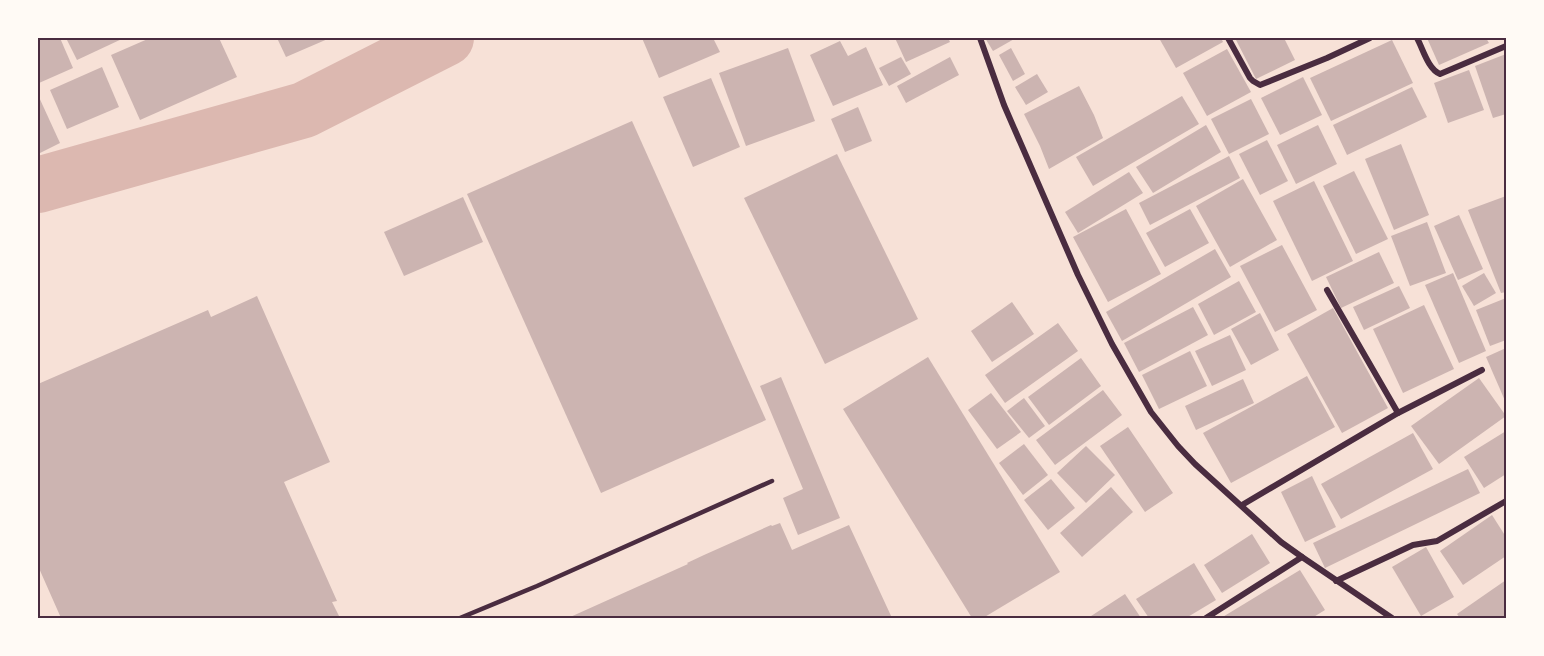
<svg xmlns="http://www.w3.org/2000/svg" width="1544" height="656" viewBox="0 0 1544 656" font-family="'Fira Sans',sans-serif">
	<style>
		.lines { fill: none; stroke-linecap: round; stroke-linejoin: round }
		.river { stroke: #dcb8b0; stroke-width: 56 }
		.building { fill: #ccb4b1 }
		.service { stroke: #4a2c40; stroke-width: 4.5 }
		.minor { stroke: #4a2c40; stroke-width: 6 }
		.neatline { fill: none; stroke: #4a2c40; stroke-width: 2 }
	</style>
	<rect width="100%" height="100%" fill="#f7e1d7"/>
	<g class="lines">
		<path class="river" d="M38 185 304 110 446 38"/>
	</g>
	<g class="building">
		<path d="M38 38H60L73 68 39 83 38 79Z"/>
		<path d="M66 38H124L77 60Z"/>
		<path d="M150 38H219L237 77 140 120 111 55Z"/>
		<path d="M277 38H330L286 57Z"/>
		<path d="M642 38H713L720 52 659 78Z"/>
		<path d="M895 38H948L950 42 906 62Z"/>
		<path d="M985 38H1016L993 51Z"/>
		<path d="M1159 38H1221L1223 42 1176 68Z"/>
		<path d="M1235 38H1284L1295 60 1256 79Z"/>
		<path d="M1427 38H1486L1489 43 1439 65Z"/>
		<path d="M1392 40 1413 83 1331 121 1310 78Z"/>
		<path d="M840 41 848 56 866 47 883 85 833 106 810 55Z"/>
		<path d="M788 48 815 121 746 146 719 73Z"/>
		<path d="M1011 48 1025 74 1013 81 999 55Z"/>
		<path d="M1227 49 1251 92 1207 116 1183 73Z"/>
		<path d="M1506 54V114L1493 118 1475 66Z"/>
		<path d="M901 57 911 74 889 86 879 68Z"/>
		<path d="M950 57 959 75 906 103 897 86Z"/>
		<path d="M102 67 119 107 67 129 50 90Z"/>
		<path d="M1469 70 1484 110 1448 123 1434 83Z"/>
		<path d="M1037 74 1048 92 1026 105 1015 87Z"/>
		<path d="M1303 77 1322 115 1280 135 1261 98Z"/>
		<path d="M711 78 740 147 693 167 663 97Z"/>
		<path d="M1079 86 1094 115 1103 138 1049 169 1040 146 1024 114Z"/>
		<path d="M1412 87 1427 117 1347 155 1333 125Z"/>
		<path d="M38 95 60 143 38 154Z"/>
		<path d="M1182 96 1199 124 1093 186 1076 157Z"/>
		<path d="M1251 99 1269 134 1229 154 1211 119Z"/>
		<path d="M858 107 872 141 845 152 831 119Z"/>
		<path d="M632 121 766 420 601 493 467 194Z"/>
		<path d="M1206 125 1221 152 1153 193 1136 167Z"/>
		<path d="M1318 125 1337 164 1296 184 1277 145Z"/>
		<path d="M1267 140 1288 181 1260 195 1239 154Z"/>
		<path d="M1401 144 1429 215 1394 230 1365 159Z"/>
		<path d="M837 154 918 319 825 364 744 198Z"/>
		<path d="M1229 156 1240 178 1150 225 1139 203Z"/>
		<path d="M1354 171 1388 239 1356 254 1323 186Z"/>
		<path d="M1129 172 1143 193 1078 233 1065 212Z"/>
		<path d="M1243 179 1277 240 1230 267 1196 206Z"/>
		<path d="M1314 181 1353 261 1312 281 1273 201Z"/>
		<path d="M1506 196V292L1501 293 1468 210Z"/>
		<path d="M463 197 483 242 404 276 384 232Z"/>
		<path d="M1126 209 1161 274 1108 302 1073 237Z"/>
		<path d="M1190 209 1209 243 1165 267 1146 233Z"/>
		<path d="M1459 215 1483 269 1458 280 1434 226Z"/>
		<path d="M1427 222 1446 273 1410 286 1391 236Z"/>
		<path d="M1282 245 1317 310 1275 332 1240 266Z"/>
		<path d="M1215 249 1231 277 1122 341 1106 312Z"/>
		<path d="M1379 252 1394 283 1341 308 1326 277Z"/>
		<path d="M1453 273 1486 351 1459 363 1425 285Z"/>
		<path d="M1484 273 1496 293 1474 306 1462 286Z"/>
		<path d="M1239 281 1256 312 1214 335 1198 304Z"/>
		<path d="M1399 286 1410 308 1364 330 1353 307Z"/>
		<path d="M257 296 330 462 284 482 337 601 332 602 340 618H61L38 566V384L208 310 211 317Z"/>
		<path d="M1506 298V340L1490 346 1476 310Z"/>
		<path d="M1012 302 1034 334 992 362 971 331Z"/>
		<path d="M1424 305 1454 369 1403 393 1373 329Z"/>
		<path d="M1193 307 1208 335 1139 372 1124 343Z"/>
		<path d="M1333 308 1388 408 1342 433 1287 334Z"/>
		<path d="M1260 313 1279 350 1251 365 1231 329Z"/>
		<path d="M1058 323 1078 351 1005 403 985 375Z"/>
		<path d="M1230 335 1246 370 1212 386 1195 351Z"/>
		<path d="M1506 348V403L1486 357Z"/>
		<path d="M1190 351 1207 386 1159 409 1142 375Z"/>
		<path d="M928 357 1060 572 983 618H972L843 409Z"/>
		<path d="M1081 358 1101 386 1049 425 1028 397Z"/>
		<path d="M1307 376 1335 427 1231 483 1203 433Z"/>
		<path d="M781 377 840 518 798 535 783 498 803 489 760 386Z"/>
		<path d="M1479 378 1506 416 1439 464 1411 426Z"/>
		<path d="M1243 379 1254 403 1196 430 1185 406Z"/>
		<path d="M1103 390 1122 415 1055 465 1036 440Z"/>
		<path d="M991 393 1021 432 997 449 968 410Z"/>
		<path d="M1024 398 1045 426 1029 438 1007 411Z"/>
		<path d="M1128 427 1173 493 1145 512 1100 446Z"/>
		<path d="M1506 431V474L1484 488 1464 457Z"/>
		<path d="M1413 433 1433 469 1341 519 1321 484Z"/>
		<path d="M1024 444 1048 475 1023 495 999 463Z"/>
		<path d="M1086 446 1115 475 1086 503 1057 473Z"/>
		<path d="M1468 469 1480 493 1325 568 1313 543Z"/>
		<path d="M1312 476 1336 527 1305 542 1281 492Z"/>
		<path d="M1051 479 1075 508 1048 530 1024 500Z"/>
		<path d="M1111 487 1133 512 1082 557 1060 533Z"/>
		<path d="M1492 515 1506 537V556L1463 585 1440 551Z"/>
		<path d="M780 523 792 550 849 525 892 618H568L688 564 687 563 704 555 771 525 772 526Z"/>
		<path d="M1252 534 1270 563 1222 593 1204 565Z"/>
		<path d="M1426 547 1454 597 1421 616 1392 567Z"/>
		<path d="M1194 563 1216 600 1186 618H1149L1136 599Z"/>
		<path d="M1300 570 1325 610 1312 618H1221Z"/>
		<path d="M1506 580V618H1460L1457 614Z"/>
		<path d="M1125 594 1141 618H1088Z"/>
	</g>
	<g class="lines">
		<path class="service" d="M460 618 537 586 772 481"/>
		<g class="minor">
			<path d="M980 38 1004 105 1078 275 1112 344 1151 412 1178 446 1195 464 1281 542 1302 557 1392 618"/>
			<path d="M1228 38 1250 78 1253 81 1260 85 1327 58 1370 38"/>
			<path d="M1417 38C1423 49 1428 69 1440 74L1506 46"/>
			<path d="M1327 290 1398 413"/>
			<path d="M1242 505 1398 413 1482 370"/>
			<path d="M1336 581 1413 545 1437 541 1506 501"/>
			<path d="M1206 618 1302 557"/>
		</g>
	</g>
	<rect width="1544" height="656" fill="none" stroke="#fffaf5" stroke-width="78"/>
	<rect x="39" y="39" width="1466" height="578" class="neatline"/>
</svg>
